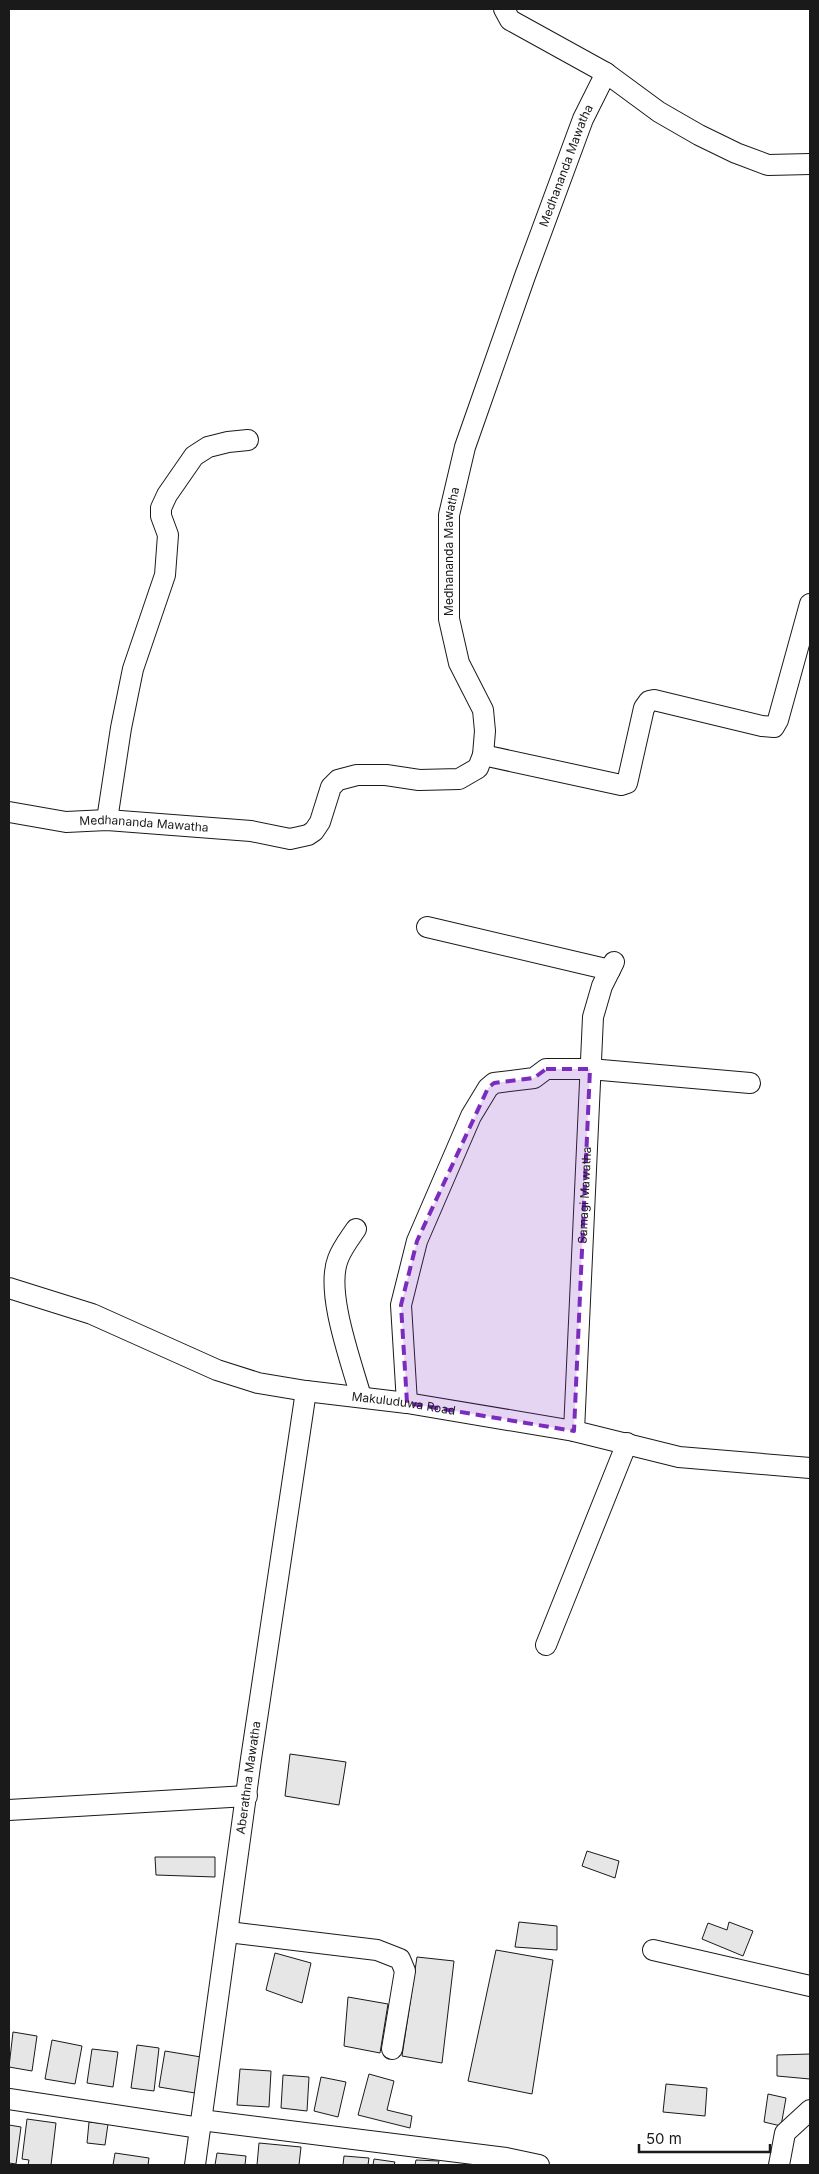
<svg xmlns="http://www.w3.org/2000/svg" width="819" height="2174" viewBox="0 0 819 2174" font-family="Inter,sans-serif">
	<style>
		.building { fill: #e6e6e6; stroke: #1a1a1a }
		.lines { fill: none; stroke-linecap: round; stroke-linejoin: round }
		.minor-casing { stroke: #1a1a1a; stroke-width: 22 }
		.minor { stroke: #fff; stroke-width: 20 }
		.marked { fill: #7b2cbf; fill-opacity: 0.2; stroke: #7b2cbf; stroke-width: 4; stroke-dasharray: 10 6; stroke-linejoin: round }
		.labels { text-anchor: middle; stroke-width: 4; stroke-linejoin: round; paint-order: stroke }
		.street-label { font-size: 12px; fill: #1a1a1a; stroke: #fff }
	</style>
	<rect width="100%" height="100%" fill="#fff"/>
	<g class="building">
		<path d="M290 1754 346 1762 339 1805 285 1796Z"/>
		<path d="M587 1851 619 1861 615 1878 582 1866Z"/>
		<path d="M155 1857H215V1877L156 1875Z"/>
		<path d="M519 1922 557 1926V1950L515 1947Z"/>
		<path d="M729 1922 753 1931 743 1956 702 1939 708 1923 727 1930Z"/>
		<path d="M496 1950 553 1960 532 2094 468 2081Z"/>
		<path d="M275 1953 311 1963 302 2003 266 1990Z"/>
		<path d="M417 1957 454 1961 442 2063 402 2056Z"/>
		<path d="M348 1997 388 2004 380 2053 344 2046Z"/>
		<path d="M13 2032 37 2036 32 2071 9 2067Z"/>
		<path d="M52 2040 82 2046 75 2084 45 2079Z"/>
		<path d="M137 2045 159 2048 154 2091 131 2088Z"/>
		<path d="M92 2049 118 2052 113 2087 87 2083Z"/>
		<path d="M165 2051 201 2057 195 2093 159 2087Z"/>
		<path d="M810 2054V2079L777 2076V2055Z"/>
		<path d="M240 2069 271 2071 269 2107 237 2105Z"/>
		<path d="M369 2074 394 2081 387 2110 412 2116 410 2128 358 2115Z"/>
		<path d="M283 2075 309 2077 307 2111 281 2108Z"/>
		<path d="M321 2077 346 2082 338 2117 314 2111Z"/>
		<path d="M666 2084 707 2088 705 2116 663 2112Z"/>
		<path d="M768 2094 786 2098 781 2126 764 2122Z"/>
		<path d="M27 2119 56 2123 51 2165H28L29 2160 22 2159Z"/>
		<path d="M89 2122 108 2124 105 2145 87 2143Z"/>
		<path d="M9 2125 21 2127 16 2164 9 2163Z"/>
		<path d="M259 2143 301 2147 299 2165H257Z"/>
		<path d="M115 2153 149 2158 148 2165H113Z"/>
		<path d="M217 2153 246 2156 245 2165H215Z"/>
		<path d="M344 2156 369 2158 368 2165H343Z"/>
		<path d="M374 2159 395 2162 394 2165H373Z"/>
		<path d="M416 2160 439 2161 438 2165H415Z"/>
	</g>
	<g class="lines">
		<g class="minor-casing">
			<g id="minor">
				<path d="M504 9 510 20 606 73"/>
				<path d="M483 755 621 785 627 783 628 779 644 708 649 701 654 700 762 726 774 727 778 720 810 604"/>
				<path id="s1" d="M9 812 66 822 107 820 251 831 290 839 308 835 314 831 320 822 331 787 338 780 357 775H386L419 780 459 779 478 768 483 755 485 731 483 710 459 663 449 619V515L465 447 525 276 583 119 606 73 659 112 699 135 736 153 768 165 810 164"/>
				<path d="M107 820 121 728 133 669 165 575 168 535 161 516V508L167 495 194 456 208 447 228 442 248 440"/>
				<path d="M427 927 610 970"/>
				<path d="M356 1229C350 1238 342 1248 338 1259 325 1292 351 1361 361 1397"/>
				<path id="s2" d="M9 1288 92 1314 217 1370 258 1383 306 1391 407 1403 574 1431 679 1457 810 1468"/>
				<path d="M407 1403 401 1305 417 1241 471 1116 488 1088 494 1083 534 1078 546 1069H590L750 1083"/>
				<path id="s3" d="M574 1431 593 1017 602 986 614 962"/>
				<path d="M546 1645 627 1443"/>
				<path d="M9 1810 247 1796"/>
				<path d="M228 1932 377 1950 400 1959 405 1971 392 2049"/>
				<path d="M653 1950 810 1986"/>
				<path d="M9 2099 200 2128"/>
				<path d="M201 2120 506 2158 539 2165"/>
				<path id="s4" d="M195 2165 251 1759 306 1391"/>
				<path d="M779 2165 785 2133 810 2110"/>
			</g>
		</g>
		<use href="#minor" class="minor"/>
	</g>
	<path class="marked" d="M546 1069H590L574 1431 407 1403 401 1305 417 1241 488 1088 494 1083 534 1078Z"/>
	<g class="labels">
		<g class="street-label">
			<text dy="4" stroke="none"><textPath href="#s1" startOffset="1140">Medhananda Mawatha</textPath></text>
			<text dy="4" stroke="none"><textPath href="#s1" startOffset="735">Medhananda Mawatha</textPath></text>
			<text dy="4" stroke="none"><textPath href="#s1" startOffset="136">Medhananda Mawatha</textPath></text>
			<text dy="4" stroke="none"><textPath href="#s3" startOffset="236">Samagi Mawatha</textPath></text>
			<text dy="4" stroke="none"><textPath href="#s2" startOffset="414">Makuluduwa Road</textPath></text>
			<text dy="4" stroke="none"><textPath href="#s4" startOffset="391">Aberathna Mawatha</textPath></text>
		</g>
	</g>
	<rect width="819" height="2174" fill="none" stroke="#1a1a1a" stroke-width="20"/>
	<path d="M639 2144v8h131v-8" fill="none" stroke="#1a1a1a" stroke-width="2.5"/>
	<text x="646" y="2144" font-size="15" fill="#1a1a1a" stroke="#ffffff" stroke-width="4" paint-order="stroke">50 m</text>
</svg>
